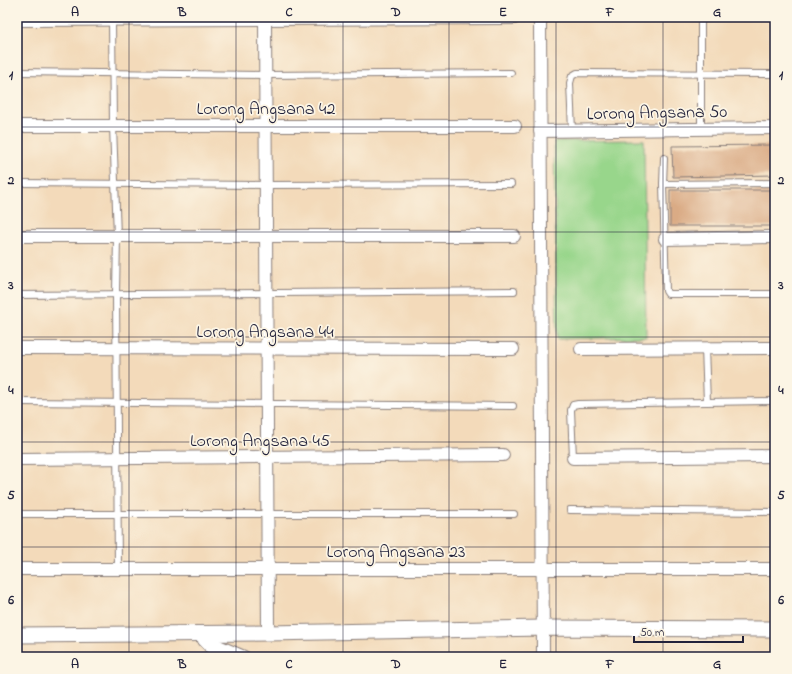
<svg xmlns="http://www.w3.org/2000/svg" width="792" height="674" viewBox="0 0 792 674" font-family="'Indie Flower',sans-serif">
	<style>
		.green { fill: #98d68b; stroke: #5d7c63 }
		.building { fill: #daab85 }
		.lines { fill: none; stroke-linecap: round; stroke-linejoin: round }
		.service-casing { stroke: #8a7e7a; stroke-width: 8 }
		.minor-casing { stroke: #8a7e7a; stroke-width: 14 }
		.tertiary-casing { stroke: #8a7e7a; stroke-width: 17 }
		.service { stroke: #fff; stroke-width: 6 }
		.minor { stroke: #fff; stroke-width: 12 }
		.tertiary { stroke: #fff; stroke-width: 15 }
		.grid { fill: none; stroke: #22223b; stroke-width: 1; stroke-opacity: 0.55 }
		.labels { text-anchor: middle; stroke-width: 3.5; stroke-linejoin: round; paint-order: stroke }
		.street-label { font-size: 18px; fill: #22223b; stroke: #fcf5e5 }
		.neatline { fill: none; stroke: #22223b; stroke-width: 1.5 }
		.grid-label { font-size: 13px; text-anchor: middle; font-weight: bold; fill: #22223b }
	</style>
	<rect width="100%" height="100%" fill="#fcf5e5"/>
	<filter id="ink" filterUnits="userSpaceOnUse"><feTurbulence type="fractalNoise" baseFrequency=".025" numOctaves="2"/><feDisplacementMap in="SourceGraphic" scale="8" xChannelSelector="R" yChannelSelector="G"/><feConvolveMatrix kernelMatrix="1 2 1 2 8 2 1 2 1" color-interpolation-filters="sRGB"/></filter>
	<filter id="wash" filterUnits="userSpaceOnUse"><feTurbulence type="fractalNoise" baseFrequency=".012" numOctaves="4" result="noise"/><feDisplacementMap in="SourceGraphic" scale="16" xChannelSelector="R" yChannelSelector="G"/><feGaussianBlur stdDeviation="0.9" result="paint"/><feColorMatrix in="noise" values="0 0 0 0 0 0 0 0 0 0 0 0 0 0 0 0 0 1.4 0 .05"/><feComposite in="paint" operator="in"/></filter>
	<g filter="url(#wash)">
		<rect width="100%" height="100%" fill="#f3daba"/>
		<path class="green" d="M644 140 646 337 557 339 554 141Z"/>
		<g id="blocks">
			<g class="building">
				<path d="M775 145V175L673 177 672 146Z"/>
				<rect x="670" y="190" width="105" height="36"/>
			</g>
		</g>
	</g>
	<g filter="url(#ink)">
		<use href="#blocks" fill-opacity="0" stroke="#8a7e7a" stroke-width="1"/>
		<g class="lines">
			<g class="service-casing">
				<g id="service">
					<path d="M701 17V129"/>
					<path d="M112 20 113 126 117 236 116 294 118 570"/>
					<path d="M17 72 265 75 511 73"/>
					<path d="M572 131 570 83 572 76 577 73 775 74"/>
					<path d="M664 158 663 184 666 291 668 294H775"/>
					<path d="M17 183 265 185 511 184"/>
					<path d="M663 184 775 183"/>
					<path d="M17 295 514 291"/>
					<path d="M705 348 707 402"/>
					<path d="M17 402 513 406"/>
					<path d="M573 458 571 410 573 405 578 404 775 401"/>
					<path d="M570 510 775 512"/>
					<path d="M17 514H514"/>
				</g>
			</g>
			<g class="minor-casing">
				<g id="minor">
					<path d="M265 17 268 633"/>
					<path d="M540 17 543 657"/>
					<path d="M17 20 514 18"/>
					<path d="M17 126H515"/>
					<path d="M540 131 775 128"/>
					<path d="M17 236H514"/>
					<path d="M665 239 775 237"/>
					<path d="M17 348 513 349"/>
					<path d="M581 349 775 348"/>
					<path d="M573 458 775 456"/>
					<path d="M17 459 503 455"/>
					<path d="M17 569H775"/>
					<path d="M204 640 244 657"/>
					<path d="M204 640 214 651 216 657"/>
				</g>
			</g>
			<g class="tertiary-casing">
				<path id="tertiary" d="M17 635 268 633 543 628 775 629"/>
			</g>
			<use href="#service" class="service"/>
			<use href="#minor" class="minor"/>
			<use href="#tertiary" class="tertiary"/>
		</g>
	</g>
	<path class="grid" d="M129 17V657M236 17V657M343 17V657M449 17V657M556 17V657M663 17V657M17 127H775M17 232H775M17 337H775M17 442H775M17 547H775"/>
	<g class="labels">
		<g class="street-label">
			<text x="266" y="114">Lorong Angsana 42</text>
			<text transform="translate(657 112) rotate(-1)" y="6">Lorong Angsana 50</text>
			<text x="265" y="337">Lorong Angsana 44</text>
			<text x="260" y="446">Lorong Angsana 45</text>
			<text x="396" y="557">Lorong Angsana 23</text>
		</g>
	</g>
	<rect width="792" height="674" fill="none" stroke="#fcf5e5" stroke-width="44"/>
	<path d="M634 636v6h109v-6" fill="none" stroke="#22223b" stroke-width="2"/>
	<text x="640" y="636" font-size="12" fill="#22223b" stroke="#fcf5e5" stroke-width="3" paint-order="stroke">50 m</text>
	<rect x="22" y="22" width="748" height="630" class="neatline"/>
	<g class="grid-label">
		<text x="75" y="16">A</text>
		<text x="182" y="16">B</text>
		<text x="289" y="16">C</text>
		<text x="396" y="16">D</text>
		<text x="503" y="16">E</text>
		<text x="610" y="16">F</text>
		<text x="717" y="16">G</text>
		<text x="11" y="79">1</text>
		<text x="781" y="79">1</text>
		<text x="11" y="184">2</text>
		<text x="781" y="184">2</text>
		<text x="11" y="289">3</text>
		<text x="781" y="289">3</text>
		<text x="11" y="394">4</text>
		<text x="781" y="394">4</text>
		<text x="11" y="499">5</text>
		<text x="781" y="499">5</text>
		<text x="11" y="604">6</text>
		<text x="781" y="604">6</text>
		<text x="75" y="668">A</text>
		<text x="182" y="668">B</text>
		<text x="289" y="668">C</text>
		<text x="396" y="668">D</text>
		<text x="503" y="668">E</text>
		<text x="610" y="668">F</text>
		<text x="717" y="668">G</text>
	</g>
</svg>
